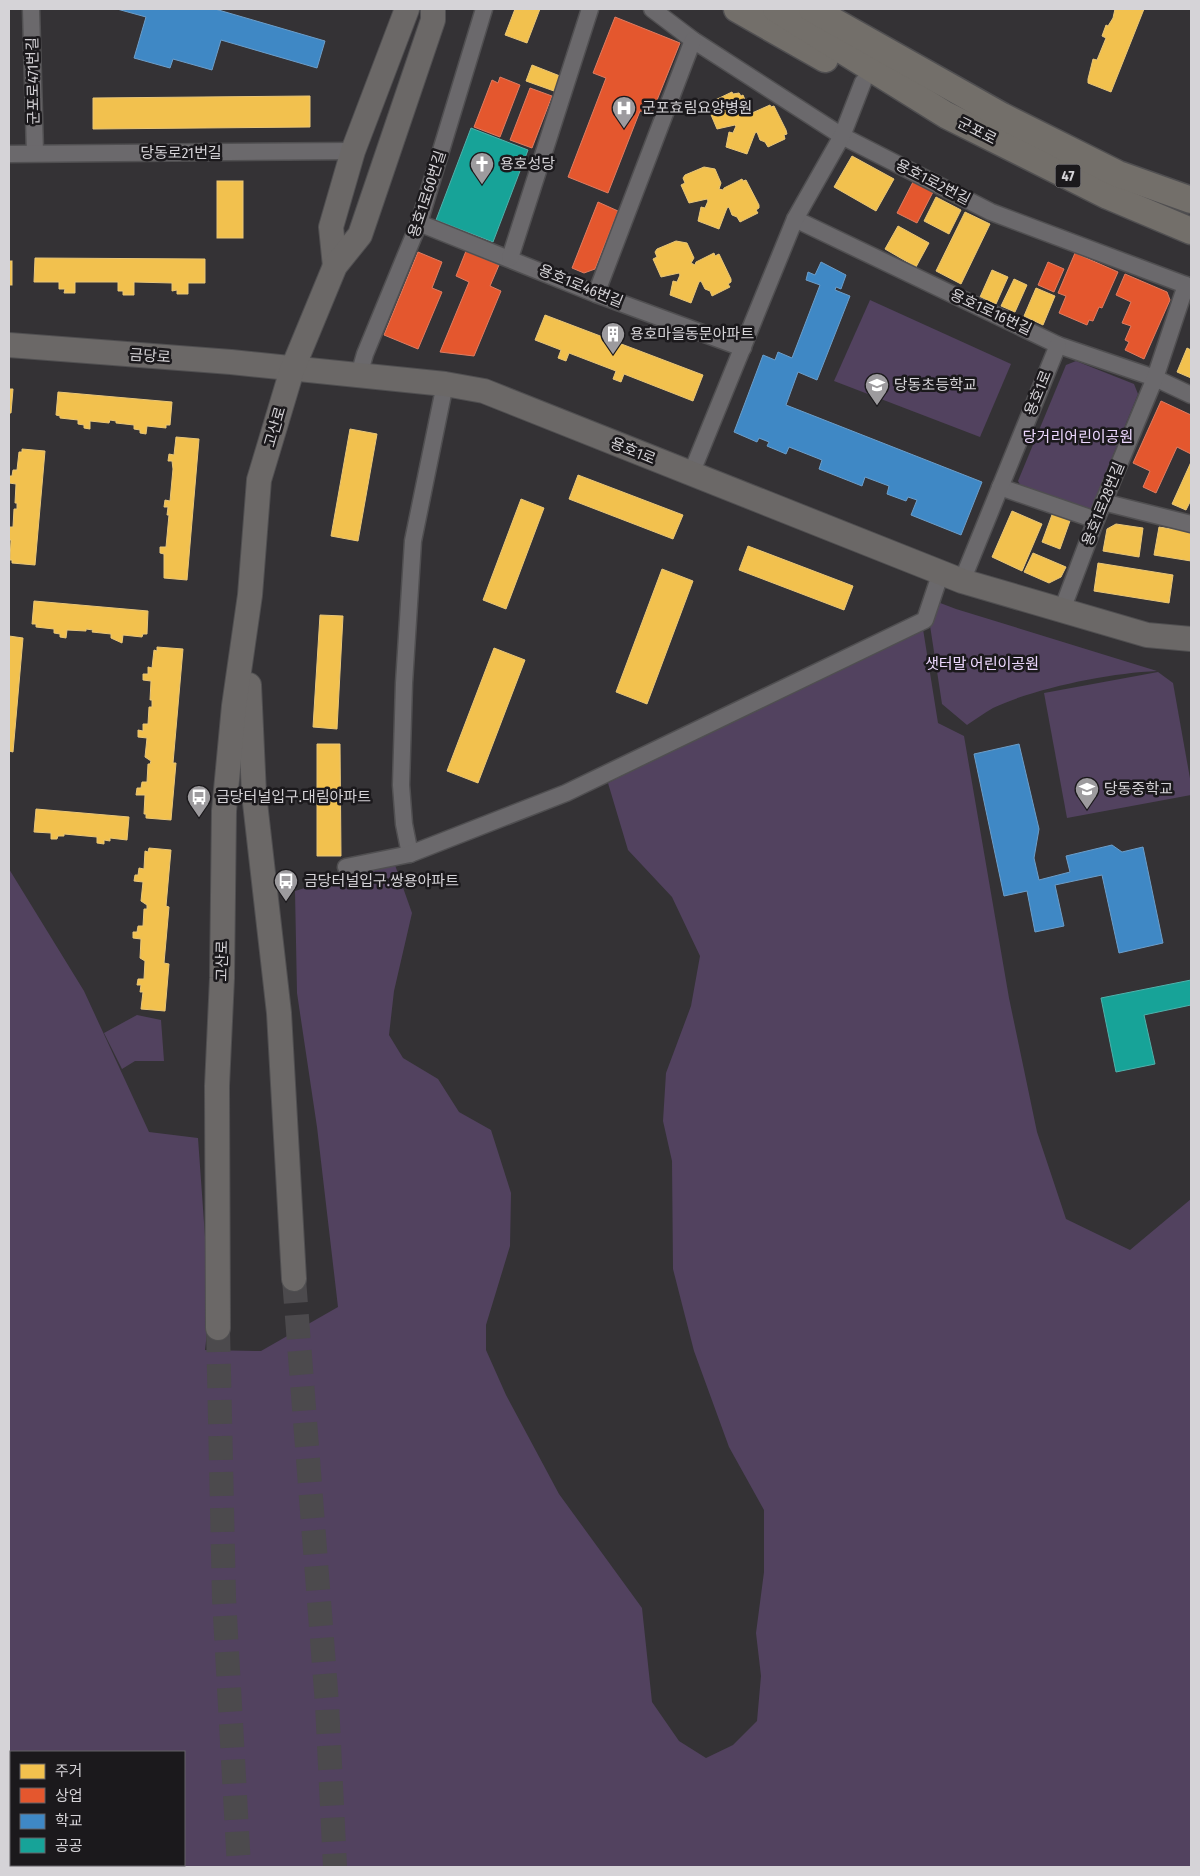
<svg xmlns="http://www.w3.org/2000/svg" width="1200" height="1876" viewBox="0 0 1200 1876" font-family="'Fira Sans Condensed','Noto Sans KR',sans-serif">
	<style>
		.green { fill: #52425f; fill-rule: evenodd }
		.homes { fill: #f2c14e; stroke: #e9c677 }
		.shops { fill: #e4572e; stroke: #e07c61 }
		.schools { fill: #3f88c5; stroke: #6c9eca }
		.public { fill: #17a398; stroke: #50b1ab }
		.lines { fill: none; stroke-linecap: round; stroke-linejoin: round }
		.secondary-tunnel { stroke: #4c4a4d; stroke-width: 24; stroke-dasharray: 24 12; stroke-linecap: butt }
		.street-casing { stroke: #504f51; stroke-width: 19 }
		.secondary-casing { stroke: #504f51; stroke-width: 26 }
		.primary-casing { stroke: #504f51; stroke-width: 29 }
		.street { stroke: #6b696c; stroke-width: 16 }
		.secondary { stroke: #6b6867; stroke-width: 24 }
		.primary { stroke: #736f6a; stroke-width: 26 }
		.labels { text-anchor: middle; stroke-width: 5; stroke-linejoin: round; paint-order: stroke }
		.shield { fill: #1b191c; stroke: #9d9b9f; stroke-width: 1 }
		.shield-label { font-size: 14px; font-weight: bold; fill: #d5d3d7 }
		.street-label { font-size: 15px; fill: #d5d3d7; stroke: #1b191c }
		.poi-label { font-size: 15px; fill: #d5d3d7; stroke: #1b191c; text-anchor: start }
		.park-label { font-size: 15px; fill: #ecd7fe; stroke: #1b191c }
	</style>
	<rect width="100%" height="100%" fill="#343235"/>
	<g class="green">
		<path d="M870 300 1011 364 980 437 834 381Z"/>
		<path d="M1076 361 1134 384 1138 394 1091 509 1085 513 1022 488 1018 481 1066 365Z"/>
		<path d="M935 601 956 609 1157 671C1110 673 1035 688 993 708 984 713 976 719 967 725L942 704 929 619Z"/>
		<path d="M923 629 938 723 964 736 1009 998 1037 1132 1066 1219 1130 1250 1191 1199V1867H9V869L84 991 149 1132 198 1138 210 1307 205 1350 261 1351 338 1307 317 1127 297 993 295 891 347 875 395 865 412 913 394 991 389 1035 403 1058 438 1079 459 1112 491 1130 511 1193 510 1246 486 1325V1350L506 1395 559 1494 642 1608 652 1702 679 1741 706 1758 733 1745 757 1721 761 1676 756 1633 764 1572V1510L729 1447 694 1351 673 1269 672 1161 663 1121 666 1073 691 1006 700 956 672 897 628 850 608 783 699 736ZM11 1752H184V1865H11Z"/>
		<path d="M1158 672 1173 683 1191 784V795L1067 818 1044 693Z"/>
		<path d="M137 1015 161 1020 164 1061H135L122 1069 104 1033Z"/>
	</g>
	<g class="homes">
		<path d="M515 9H540L527 43 505 35Z"/>
		<path d="M1115 9H1144L1111 92 1088 83V79L1093 59 1097 60 1106 38 1102 36 1106 25 1108 26 1113 18Z"/>
		<path d="M532 65 560 76 554 91 526 81Z"/>
		<path d="M732 92 733 94 739 93 741 96 743 95 749 109 747 115 751 116 752 113 770 105 771 107 774 106 786 130 787 134 784 135 785 139 768 147 765 142 760 140 757 132 755 133 747 154 726 147 729 132 733 133 736 126 735 125 717 129 709 110 713 109 710 103 713 101Z"/>
		<path d="M310 96V127L93 129V98Z"/>
		<path d="M852 156 894 179 876 211 834 187Z"/>
		<path d="M704 167 715 169 721 183 719 189 723 190 724 188 742 179 743 181 746 180 759 205V208L756 210 758 213 740 222 737 217 732 215 729 207 727 208 719 229 698 221 701 207 705 208 708 201 707 199 689 203 681 185 685 183 683 178 685 175Z"/>
		<rect x="217" y="181" width="26" height="57"/>
		<path d="M936 197 961 210 949 234 924 221Z"/>
		<path d="M965 212 990 224 961 284 936 271Z"/>
		<path d="M898 226 929 243 916 267 885 249Z"/>
		<path d="M676 241 687 243 694 258 691 263 695 265 696 262 714 253 715 256 719 254 731 279V282L728 284 730 287 712 296 710 291 705 289 701 281 699 282 691 303 670 295 673 281 677 282 680 275 679 273 661 277 653 259 657 257 655 252 657 249Z"/>
		<path d="M35 258 205 259V283H188V294H177V290L172 291V283L134 282V295H123V291H118V282H75V293H64L65 289H59V282H34Z"/>
		<rect x="9" y="261" width="3" height="24"/>
		<path d="M992 270 1008 277 996 304 980 297Z"/>
		<path d="M1014 279 1027 285 1015 312 1001 306Z"/>
		<path d="M1036 288 1055 296 1043 325 1024 316Z"/>
		<path d="M545 315 703 375 693 401 624 374 621 382 613 379 616 371 569 353 566 361 558 358 561 350 535 340Z"/>
		<path d="M1187 348 1191 350V378L1177 372Z"/>
		<path d="M9 389H13L11 413H9Z"/>
		<path d="M58 392 172 402 170 425H166V428L147 426 146 434 140 433V430L134 429V425L116 423V421L110 420 109 423 90 421V429L84 428V425L78 424V420L60 418V416L56 415Z"/>
		<path d="M350 429 377 434 358 541 331 536Z"/>
		<path d="M176 437 199 439 187 580 164 578V554L160 553V547H166L169 515H167L168 507H164L165 500 170 501 173 469 172 461H168L169 454 174 455Z"/>
		<path d="M22 449 45 451 35 565 12 563V560H10L11 540H9V527H13L14 509H17V503H15L16 484 9 483V476H12L13 470H17L19 452H22Z"/>
		<path d="M1191 462V500L1186 510 1172 504Z"/>
		<path d="M578 475 683 515 673 539 569 499Z"/>
		<path d="M521 499 544 508 506 609 483 600Z"/>
		<path d="M1012 511 1042 524 1022 571 992 557Z"/>
		<path d="M1053 512 1071 518 1060 549 1042 542Z"/>
		<path d="M1116 524 1143 528 1139 557 1103 551 1107 529Z"/>
		<path d="M1159 527 1191 532V561L1154 555Z"/>
		<path d="M748 546 853 586 844 610 739 570Z"/>
		<path d="M1033 553 1066 567 1061 577 1049 583 1024 572Z"/>
		<path d="M1098 563 1173 575 1169 603 1094 591Z"/>
		<path d="M662 569 693 581 647 704 616 692Z"/>
		<path d="M34 601 148 611 147 634H143L142 637 123 635 122 643 111 638V634L92 632 93 630 86 629V631L67 630 66 638 60 637V634L54 633V629L36 627V624H32Z"/>
		<path d="M320 615 343 616 337 729 313 727Z"/>
		<path d="M9 636 23 638 13 752 9 751Z"/>
		<path d="M157 647 183 649 173 763H176L171 820 146 818V814H144L145 795H136L137 788H141L142 782H147L148 764H150L151 761 145 757 147 738 138 737V730L143 731V724H148L149 707H152V700H150L151 681 143 680V674H148V667L152 668 154 650 157 651Z"/>
		<path d="M494 648 525 660 478 783 447 771Z"/>
		<path d="M317 744H340L341 856H317Z"/>
		<path d="M36 809 129 817 127 840 110 838V841L104 840V844L97 843V837L64 834V836H58L57 839H51V833L34 832Z"/>
		<path d="M149 848 171 850 166 906 169 907 164 963 169 964 165 1011 141 1009 143 992H140L141 985H137L138 979H144L145 961 140 958 141 939 133 938V932H137L138 926H143L144 909H147V905L141 901 143 882 134 881 135 875H138L139 868 144 869 145 851 148 852Z"/>
	</g>
	<g class="shops">
		<path d="M615 17 680 43 651 115 640 111 608 193 568 177 606 78 593 73Z"/>
		<path d="M500 77 520 85 500 137 474 127 492 80 498 83Z"/>
		<path d="M530 88 552 96 532 148 510 140Z"/>
		<path d="M913 182 933 192 917 223 897 213Z"/>
		<path d="M598 202 618 211 595 269 584 273 572 268Z"/>
		<path d="M466 251 499 265 490 286 501 291 474 356 440 352 469 282 456 276Z"/>
		<path d="M418 252 442 262 432 288 442 292 418 349 384 335Z"/>
		<path d="M1075 253 1118 272 1102 308 1099 307 1093 321 1089 320 1087 325 1059 313 1066 296 1058 293Z"/>
		<path d="M1048 262 1064 269 1054 292 1038 285Z"/>
		<path d="M1125 274 1167 292 1170 300 1144 359 1125 350 1129 342 1125 340 1131 326 1122 323 1131 302 1116 295Z"/>
		<path d="M1161 401 1191 415V454L1177 447 1156 493 1143 487 1150 471 1133 463Z"/>
	</g>
	<g class="schools">
		<path d="M117 9H215L325 41 317 68 221 40 212 70 173 59 170 68 134 58 146 17Z"/>
		<path d="M821 262 846 275 841 289 836 287 835 290 850 296 817 380 798 372 786 405 982 482 961 535 911 515 917 500 908 497 906 501 887 494 889 486 865 477 862 486 819 469 822 460 789 447 786 454 767 446 769 442 759 438 757 442 734 432 763 355 775 360 778 352 792 358 820 285 806 280 808 272 815 275Z"/>
		<path d="M1019 744 1039 829 1034 858 1039 880 1070 872 1066 856 1112 845 1122 852 1143 847 1163 943 1119 953 1102 875 1055 885 1064 926 1035 932 1027 891 1004 896 974 754Z"/>
	</g>
	<g class="public">
		<path d="M471 128 528 150 493 242 436 220Z"/>
		<path d="M1191 980V1005L1144 1015 1155 1064 1116 1072 1101 998Z"/>
	</g>
	<g class="lines">
		<g class="secondary-tunnel">
			<path d="M294 1279 327 1704 335 1867"/>
			<path d="M218 1328 224 1598 239 1867"/>
		</g>
		<g class="street-casing">
			<g id="street">
				<path d="M31 9 35 153"/>
				<path d="M652 9 693 40 842 136 991 212 1191 287"/>
				<path d="M9 154 353 151"/>
				<path d="M795 219 1058 345 1155 378 1191 395"/>
				<path d="M419 223 596 294 743 348"/>
				<path d="M510 258 590 9"/>
				<path d="M596 294 693 40"/>
				<path d="M359 375 365 354 419 223 484 9"/>
				<path d="M691 474 795 219 842 136 863 82"/>
				<path d="M1000 487 1096 520"/>
				<path d="M1103 502 1191 524"/>
				<path d="M962 581 1058 345"/>
				<path d="M1062 610 1096 520 1155 378 1186 285"/>
				<path d="M410 854 404 824 401 785 404 683 413 541 445 384"/>
				<path d="M346 867 410 854 566 793 925 620 941 572"/>
			</g>
		</g>
		<g class="secondary-casing">
			<g id="secondary">
				<path d="M335 266 331 227 353 151 407 9"/>
				<path d="M9 345 231 362 445 384 484 391 962 581 1147 635 1191 639"/>
				<path d="M249 685 254 794 279 1013 294 1279"/>
				<path d="M218 1328 217 1086 222 978 224 811 234 706 250 595 259 480 292 370 335 266 360 235 433 20V9"/>
			</g>
		</g>
		<g class="primary-casing">
			<g id="primary">
				<path d="M737 9 825 59"/>
				<path d="M776 9 946 115 1108 196 1191 231"/>
				<path d="M812 9 1002 116 1118 174 1191 200"/>
			</g>
		</g>
		<use href="#street" class="street"/>
		<use href="#secondary" class="secondary"/>
		<use href="#primary" class="primary"/>
	</g>
	<defs>
		<g id="hospital-pin" transform="scale(1.25)"><path d="M0 17L-7.5 6A9.5 9.5 0 1 1 7.5 6Z" fill="#9d9b9e" stroke="#1b191c"/><path d="M-5-5h3v3.5h4V-5h3V5h-3V1.5h-4V5h-3Z" fill="#fff"/></g>
		<g id="church-pin" transform="scale(1.25)"><path d="M0 17L-7.5 6A9.5 9.5 0 1 1 7.5 6Z" fill="#9d9b9e" stroke="#1b191c"/><path d="M-1.2-6h2.4v3.5h3.3v2.4h-3.3V6h-2.4V-.1h-3.3v-2.4h3.3Z" fill="#fff"/></g>
		<g id="building-pin" transform="scale(1.25)"><path d="M0 17L-7.5 6A9.5 9.5 0 1 1 7.5 6Z" fill="#9d9b9e" stroke="#1b191c"/><path d="M-4-6H4V6H1V3H-1V6H-4ZM-2.5-4.3h1.7v1.8h-1.7ZM.8-4.3h1.7v1.8H.8ZM-2.5-1h1.7V.8h-1.7ZM.8-1h1.7V.8H.8Z" fill="#fff"/></g>
		<g id="school-pin" transform="scale(1.25)"><path d="M0 17L-7.5 6A9.5 9.5 0 1 1 7.5 6Z" fill="#9d9b9e" stroke="#1b191c"/><path d="M0-5L7-2L0 1L-7-2ZM-4 1L0 2.5L4 1V4Q0 6-4 4Z" fill="#fff"/></g>
		<g id="bus-pin" transform="scale(1.25)"><path d="M0 17L-7.5 6A9.5 9.5 0 1 1 7.5 6Z" fill="#9d9b9e" stroke="#1b191c"/><path d="M-5-6H5V4H4V6H2V4H-2V6H-4V4H-5ZM-3.5-4V0h7V-4ZM-3.5 1.2v1.5H-2V1.2ZM2 1.2v1.5H3.5V1.2Z" fill="#fff"/></g>
	</defs>
	<g fill-rule="evenodd">
		<use href="#hospital-pin" x="624" y="108"/>
		<use href="#church-pin" x="482" y="164"/>
		<use href="#building-pin" x="613" y="334"/>
		<use href="#school-pin" x="877" y="385"/>
		<use href="#school-pin" x="1087" y="789"/>
		<use href="#bus-pin" x="199" y="797"/>
		<use href="#bus-pin" x="286" y="881"/>
	</g>
	<g class="labels">
		<rect class="shield" x="1055.5" y="164.5" width="25" height="23" rx="4"/>
		<g class="shield-label">
			<text x="1068" y="181">47</text>
		</g>
		<g class="street-label">
			<text transform="translate(33 81) rotate(-91)" y="5">군포로471번길</text>
			<text transform="translate(977 131) rotate(27)" y="5">군포로</text>
			<text x="181" y="158">당동로21번길</text>
			<text transform="translate(933 182) rotate(27)" y="5">용호1로2번길</text>
			<text transform="translate(427 194) rotate(-72)" y="5">용호1로60번길</text>
			<text transform="translate(581 286) rotate(22)" y="5">용호1로46번길</text>
			<text transform="translate(991 312) rotate(25)" y="5">용호1로16번길</text>
			<text transform="translate(150 356) rotate(4)" y="5">금당로</text>
			<text transform="translate(1038 393) rotate(-68)" y="5">용호1로</text>
			<text transform="translate(275 427) rotate(-74)" y="5">고산로</text>
			<text transform="translate(633 451) rotate(22)" y="5">용호1로</text>
			<text transform="translate(1103 504) rotate(-68)" y="5">용호1로28번길</text>
			<text transform="translate(222 961) rotate(-89)" y="5">고산로</text>
		</g>
		<g class="poi-label">
			<text x="642" y="113">군포효림요양병원</text>
			<text x="500" y="169">용호성당</text>
			<text x="630" y="339">용호마을동문아파트</text>
			<text x="894" y="390">당동초등학교</text>
			<text x="1104" y="794">당동중학교</text>
			<text x="216" y="802">금당터널입구.대림아파트</text>
			<text x="304" y="886">금당터널입구.쌍용아파트</text>
		</g>
		<g class="park-label">
			<text x="1078" y="442">당거리어린이공원</text>
			<text x="982" y="669">샛터말 어린이공원</text>
		</g>
	</g>
	<rect width="1200" height="1876" fill="none" stroke="#d5d3d7" stroke-width="20"/>
	<rect x="10" y="1751" width="175" height="115" fill="#1b191c" stroke="#656367"/>
	<rect x="20" y="1764" width="25" height="15" fill="#f2c14e" stroke="#656367"/>
	<text x="55" y="1776" font-size="15" fill="#d5d3d7">주거</text>
	<rect x="20" y="1788" width="25" height="15" fill="#e4572e" stroke="#656367"/>
	<text x="55" y="1801" font-size="15" fill="#d5d3d7">상업</text>
	<rect x="20" y="1814" width="25" height="15" fill="#3f88c5" stroke="#656367"/>
	<text x="55" y="1826" font-size="15" fill="#d5d3d7">학교</text>
	<rect x="20" y="1838" width="25" height="15" fill="#17a398" stroke="#656367"/>
	<text x="55" y="1851" font-size="15" fill="#d5d3d7">공공</text>
</svg>
